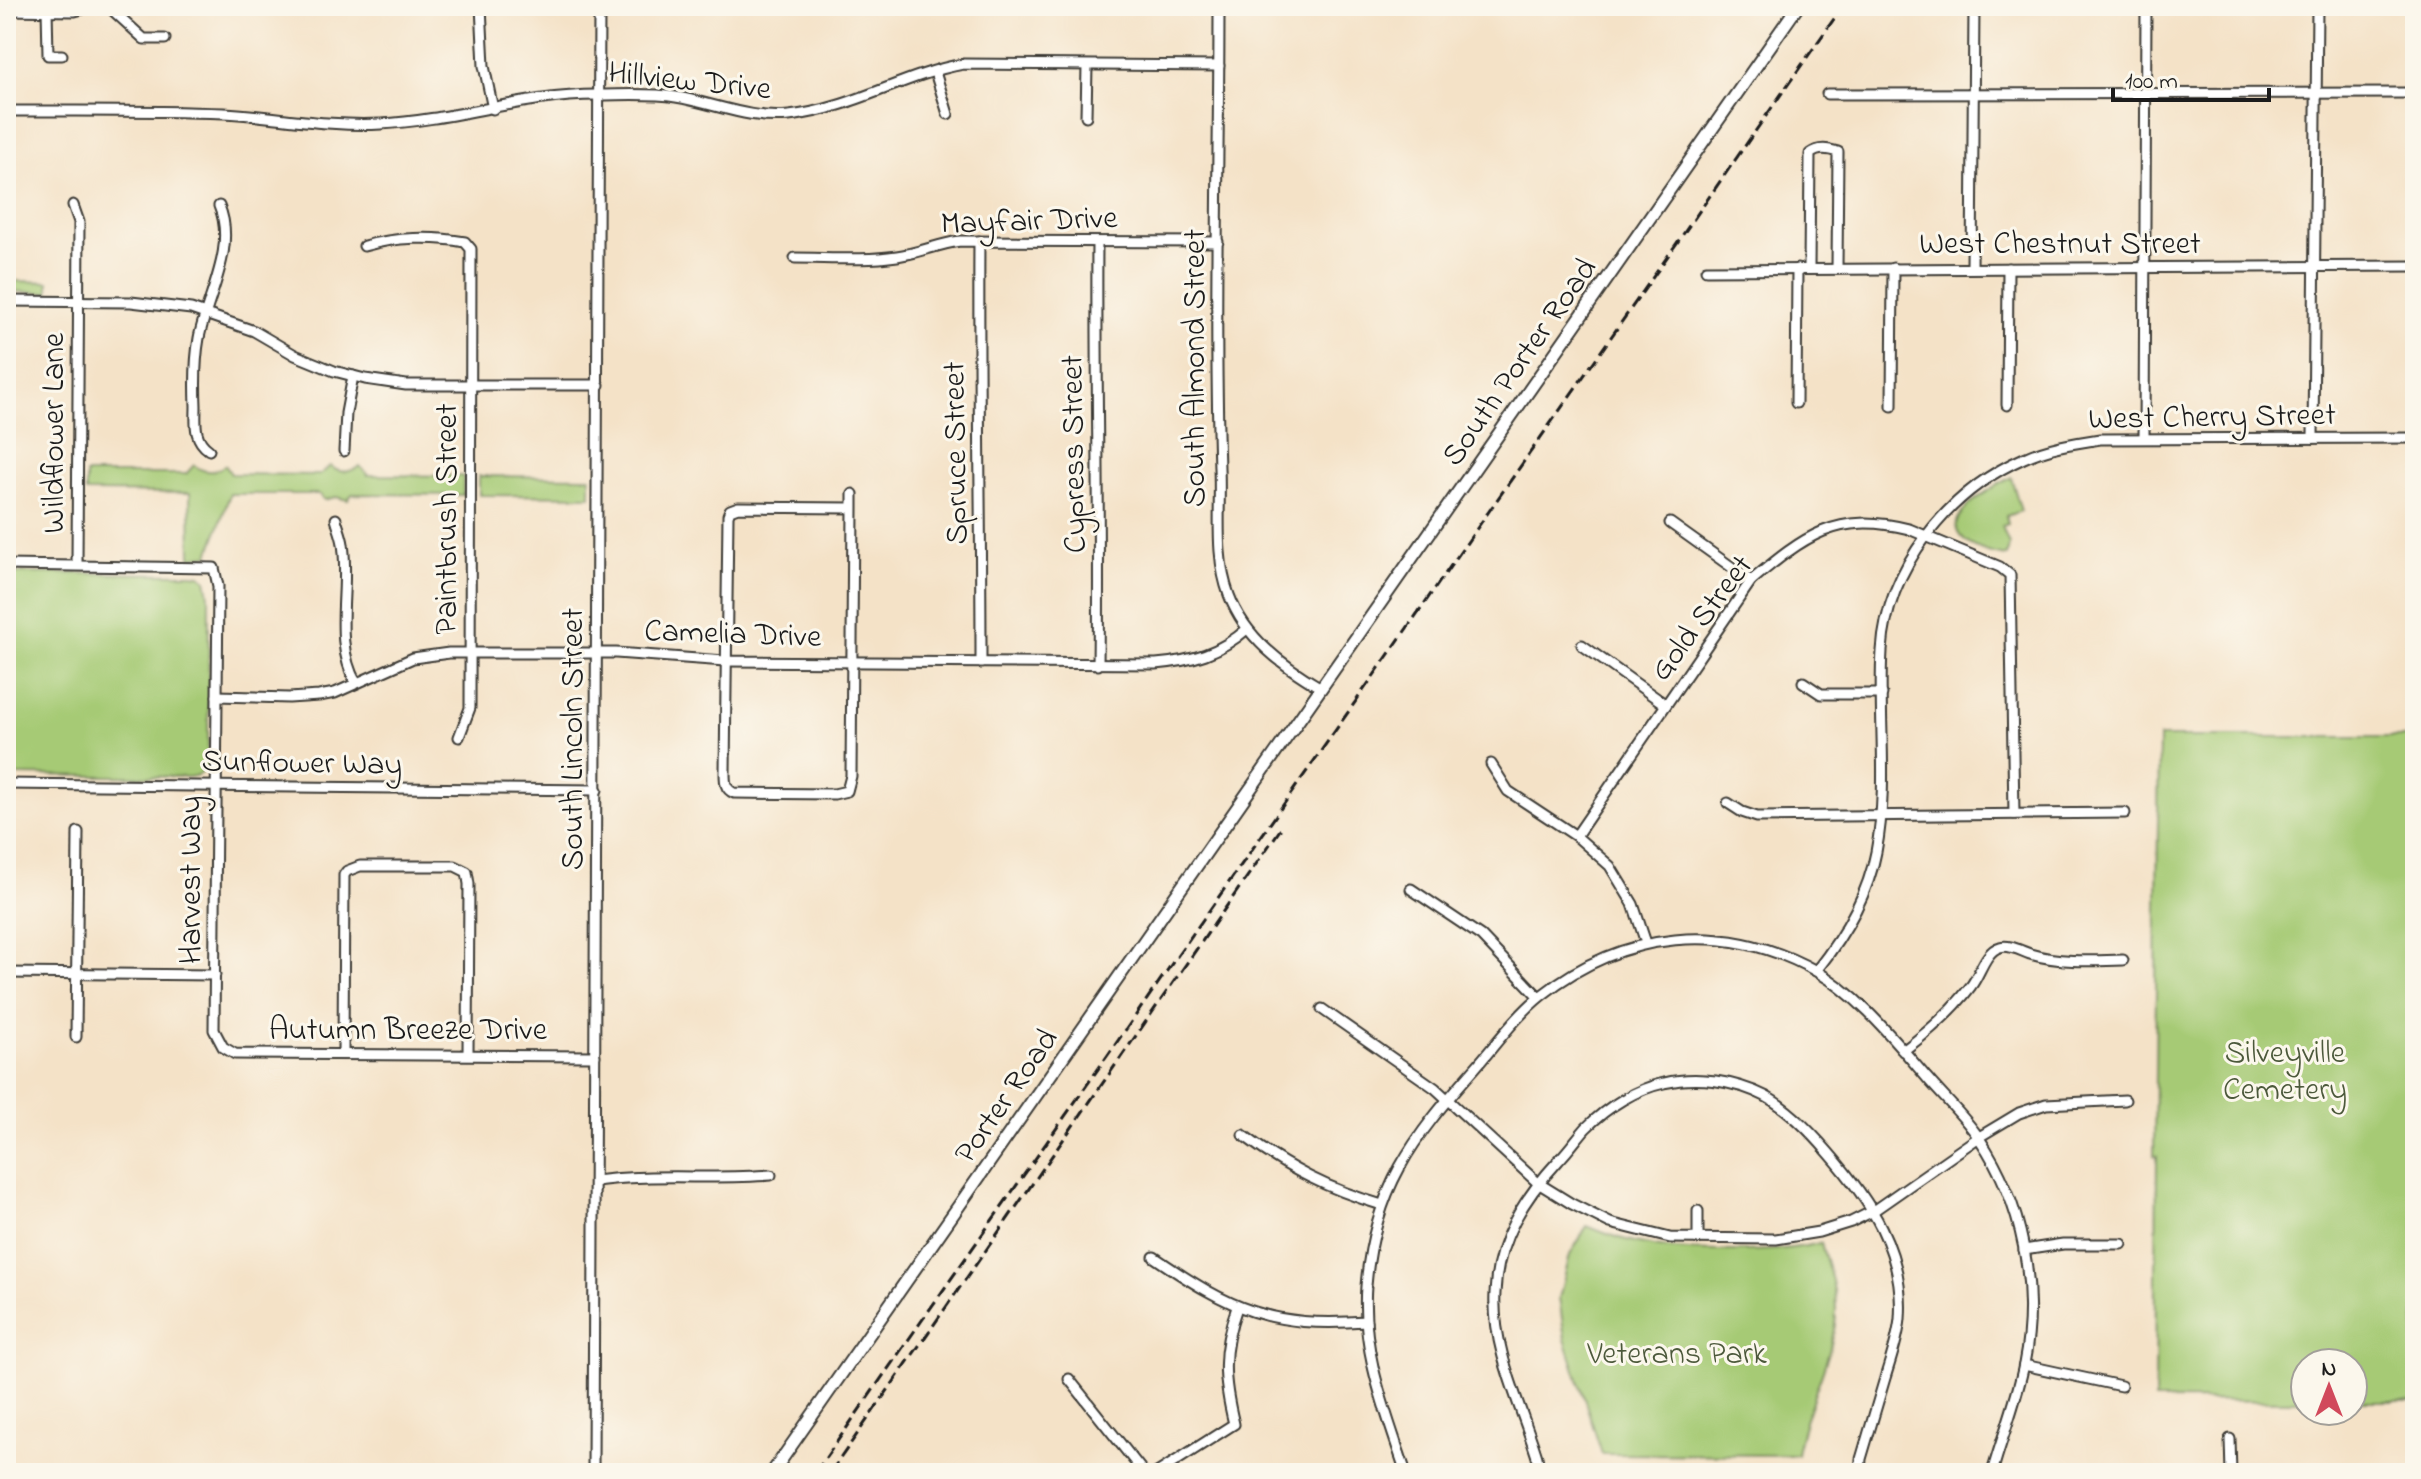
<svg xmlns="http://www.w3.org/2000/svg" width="2421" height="1479" viewBox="0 0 2421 1479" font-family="'Indie Flower',sans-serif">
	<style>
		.green { fill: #a6ca74; stroke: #617348; stroke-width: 2 }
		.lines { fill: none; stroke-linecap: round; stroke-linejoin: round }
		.minor-casing { stroke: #3c3a36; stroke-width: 13 }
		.tertiary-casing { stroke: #3c3a36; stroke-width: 15 }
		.minor { stroke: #fff; stroke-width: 9 }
		.tertiary { stroke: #fff; stroke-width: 11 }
		.rail { stroke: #1c1c1c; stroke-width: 3; stroke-dasharray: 12 6; stroke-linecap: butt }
		.labels { text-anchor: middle; stroke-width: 6; stroke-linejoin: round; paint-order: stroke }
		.street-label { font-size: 32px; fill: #1c1c1c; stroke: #fbf7ec }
		.park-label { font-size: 32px; fill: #4c593b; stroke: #fbf7ec }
	</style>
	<rect width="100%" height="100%" fill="#fbf7ec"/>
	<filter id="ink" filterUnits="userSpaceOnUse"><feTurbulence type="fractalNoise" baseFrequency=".0125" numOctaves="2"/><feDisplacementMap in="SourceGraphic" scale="16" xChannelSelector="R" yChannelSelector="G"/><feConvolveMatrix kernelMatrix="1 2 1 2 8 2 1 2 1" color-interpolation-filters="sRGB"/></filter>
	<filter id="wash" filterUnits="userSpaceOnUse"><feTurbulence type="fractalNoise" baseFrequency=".006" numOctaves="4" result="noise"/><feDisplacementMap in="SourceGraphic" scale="32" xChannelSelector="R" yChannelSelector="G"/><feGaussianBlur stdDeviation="1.8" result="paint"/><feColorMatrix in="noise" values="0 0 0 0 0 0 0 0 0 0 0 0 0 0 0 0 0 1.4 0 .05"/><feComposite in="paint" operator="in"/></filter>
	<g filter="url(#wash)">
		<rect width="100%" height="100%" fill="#f4e2c7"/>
		<g class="green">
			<path d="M6 271 16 281 49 282V293L6 291Z"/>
			<path d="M194 465C204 473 215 473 225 465L231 474 320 475 330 466C340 474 350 473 360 466L368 475 463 476V495L352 494 348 500 336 497 324 500 319 494H230L209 555 191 557 190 493 86 492V474H186Z"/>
			<path d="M479 476 590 477V496L479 495Z"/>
			<path d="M2011 477 2021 511 2006 516 2008 524 2002 526 2009 545 2007 556C1990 554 1945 542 1959 517 1967 502 1996 486 2011 477Z"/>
			<path d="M15 573 192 574 200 575 206 579 209 595 208 759C207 770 201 776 189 777L15 775 6 773V575Z"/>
			<path d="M2159 737H2415V1401H2353V1363H2305V1401L2155 1400 2157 1156H2154Z"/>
			<path d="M1587 1226C1635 1247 1681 1252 1734 1251 1764 1251 1792 1250 1821 1243 1827 1265 1836 1288 1836 1310 1836 1355 1803 1410 1797 1455L1602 1454 1565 1339 1559 1298 1570 1255Z"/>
		</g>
	</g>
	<g filter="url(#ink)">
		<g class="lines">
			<g class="minor-casing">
				<g id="minor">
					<path d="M108 6 144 39H165"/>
					<path d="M481 6 484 66 493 109"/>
					<path d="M1219 6C1219 160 1214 314 1219 468 1221 510 1214 555 1229 595 1245 638 1282 665 1321 688"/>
					<path d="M47 8 48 55H62"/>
					<path d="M6 10 75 11 94 6"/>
					<path d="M935 72 948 114"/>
					<path d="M1827 94 2415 93"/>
					<path d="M6 111C79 111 152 110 224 113 277 116 329 127 381 124 455 120 525 95 597 95 623 95 651 93 676 97 714 103 749 120 789 116 852 109 903 75 963 64L1219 66"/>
					<path d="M1086 116 1087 66"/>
					<path d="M73 205 79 222 77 565"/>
					<path d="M979 241C978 382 981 522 981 663"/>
					<path d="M1097 243C1096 383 1100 524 1098 665"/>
					<path d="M364 246C395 237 433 236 465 242L471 249 470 708 459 737"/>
					<path d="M795 258C829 258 864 261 897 256 919 253 938 244 960 241L1218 242"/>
					<path d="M1972 268 1974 6"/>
					<path d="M1809 269 1810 154C1819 147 1828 149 1838 152L1837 269"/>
					<path d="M1706 270 2415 266"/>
					<path d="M6 301 131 302 191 309 254 331 295 355 334 371 365 379 406 385H599"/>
					<path d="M1796 403 1797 269"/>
					<path d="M2007 405 2008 268"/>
					<path d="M1892 406 1893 268"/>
					<path d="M2144 438 2146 6"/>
					<path d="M2313 438 2317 6"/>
					<path d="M209 450C193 439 196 423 196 406 195 383 195 360 199 338 207 296 237 248 219 206"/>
					<path d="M344 451 346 413 353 376"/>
					<path d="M853 494V508L851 776 847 791 834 794 734 793C725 789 725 782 725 772L728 515 730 510 738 507 853 508"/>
					<path d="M336 519C338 527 342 536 343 544 350 590 332 640 356 683"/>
					<path d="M1670 523 1751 581"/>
					<path d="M6 565 214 568 218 586 214 1030 223 1047 235 1054 595 1056"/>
					<path d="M1582 645 1666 705"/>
					<path d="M1803 682 1821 694H1882"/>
					<path d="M217 696 289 698 319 696 335 693 413 658 449 653H616L725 661 1156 664C1192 661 1220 653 1247 629"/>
					<path d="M1491 764 1508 791 1576 836 1610 866 1633 904 1646 943"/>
					<path d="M6 784 597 790"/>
					<path d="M1728 803 1742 812 1757 817 2125 813"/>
					<path d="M1576 836 1751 581C1805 536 1836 511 1909 529L2000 567 2010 575 2014 814"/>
					<path d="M1411 889 1481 936 1539 997"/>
					<path d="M1816 971C1843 937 1868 895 1876 852 1889 786 1878 717 1882 651 1887 567 1949 491 2024 458 2048 447 2074 443 2100 439L2415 438"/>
					<path d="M6 973 215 975"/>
					<path d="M1322 1009 1435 1088 1538 1183 1572 1204 1610 1223 1670 1238 1776 1239 1819 1232 1851 1222 1873 1211 1979 1137 2019 1113 2046 1104 2125 1100"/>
					<path d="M76 1037 78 832"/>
					<path d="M1903 1051C1927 1033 1953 1010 1971 986 1980 975 1985 951 2000 947 2009 944 2021 951 2030 954 2060 963 2092 961 2123 960"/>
					<path d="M343 1054 344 875 347 871 360 866H455L467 872 469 884 468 1054"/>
					<path d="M1243 1135C1288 1169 1328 1189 1382 1205"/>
					<path d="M595 1181C654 1173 712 1180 771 1175"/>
					<path d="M1698 1211V1239"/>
					<path d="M2024 1250 2063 1244H2122"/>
					<path d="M1154 1257C1232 1310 1270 1328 1366 1321"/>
					<path d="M2024 1365 2121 1386"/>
					<path d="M1069 1379 1144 1473"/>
					<path d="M2230 1439 2231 1473"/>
					<path d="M593 1473 599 6"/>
					<path d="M1157 1473 1234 1424C1223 1379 1221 1352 1237 1307"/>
					<path d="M1406 1473C1386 1412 1361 1352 1366 1286 1374 1189 1412 1139 1475 1068 1496 1044 1517 1015 1542 995 1623 931 1725 920 1816 971 1860 996 1895 1041 1928 1079 1945 1099 1965 1117 1979 1138 2023 1203 2039 1288 2024 1364 2017 1400 2002 1437 1992 1473"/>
					<path d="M1540 1473 1537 1457C1521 1405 1492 1349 1495 1293 1497 1240 1524 1198 1559 1160 1569 1150 1577 1138 1586 1128 1607 1107 1636 1089 1664 1083 1697 1075 1735 1081 1765 1096 1789 1109 1810 1131 1828 1152 1870 1200 1905 1252 1900 1319 1898 1339 1891 1358 1885 1378 1877 1405 1869 1432 1861 1459L1860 1473"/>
				</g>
			</g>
			<g class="tertiary-casing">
				<path id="tertiary" d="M772 1473 1798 6"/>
			</g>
			<use href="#minor" class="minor"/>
			<use href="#tertiary" class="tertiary"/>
			<g class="rail">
				<path d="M815 1473 1843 6"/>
				<path d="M830 1473 1282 827"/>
			</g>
		</g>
	</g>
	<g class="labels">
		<g class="street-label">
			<text transform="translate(690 79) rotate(6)" y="11">Hillview Drive</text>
			<text transform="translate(1029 219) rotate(-2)" y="11">Mayfair Drive</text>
			<text x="2060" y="253">West Chestnut Street</text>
			<text transform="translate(1518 361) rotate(-55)" y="11">South Porter Road</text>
			<text transform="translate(1193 368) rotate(-90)" y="11">South Almond Street</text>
			<text transform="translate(2212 415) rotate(-1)" y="11">West Cherry Street</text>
			<text transform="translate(52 433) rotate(-90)" y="11">Wildflower Lane</text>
			<text transform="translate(954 453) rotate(-91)" y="11">Spruce Street</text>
			<text transform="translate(1072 454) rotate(-91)" y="11">Cypress Street</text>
			<text transform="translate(445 519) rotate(-90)" y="11">Paintbrush Street</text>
			<text transform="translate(1700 617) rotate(-53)" y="11">Gold Street</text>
			<text transform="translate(733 632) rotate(2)" y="11">Camelia Drive</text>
			<text transform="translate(571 739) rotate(-90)" y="11">South Lincoln Street</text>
			<text transform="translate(302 761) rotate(1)" y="11">Sunflower Way</text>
			<text transform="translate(189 880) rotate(-90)" y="11">Harvest Way</text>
			<text x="408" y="1039">Autumn Breeze Drive</text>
			<text transform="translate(1005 1095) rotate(-55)" y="11">Porter Road</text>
		</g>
		<g class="park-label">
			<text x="2285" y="1062">Silveyville<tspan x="2285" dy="37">Cemetery</tspan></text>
			<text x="1677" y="1363">Veterans Park</text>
		</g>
	</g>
	<rect width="2421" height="1479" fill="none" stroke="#fbf7ec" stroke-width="32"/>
	<g transform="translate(2329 1387)"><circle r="38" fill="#fbf7ec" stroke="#a29f99" stroke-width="2"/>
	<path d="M0-6L14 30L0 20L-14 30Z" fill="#d1495b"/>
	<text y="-12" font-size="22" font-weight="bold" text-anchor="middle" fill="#1c1c1c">N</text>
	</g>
	<path d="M2113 88v12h156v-12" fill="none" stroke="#1c1c1c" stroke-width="4"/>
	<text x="2125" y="88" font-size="24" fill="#1c1c1c" stroke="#fbf7ec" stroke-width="6" paint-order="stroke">100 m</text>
</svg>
